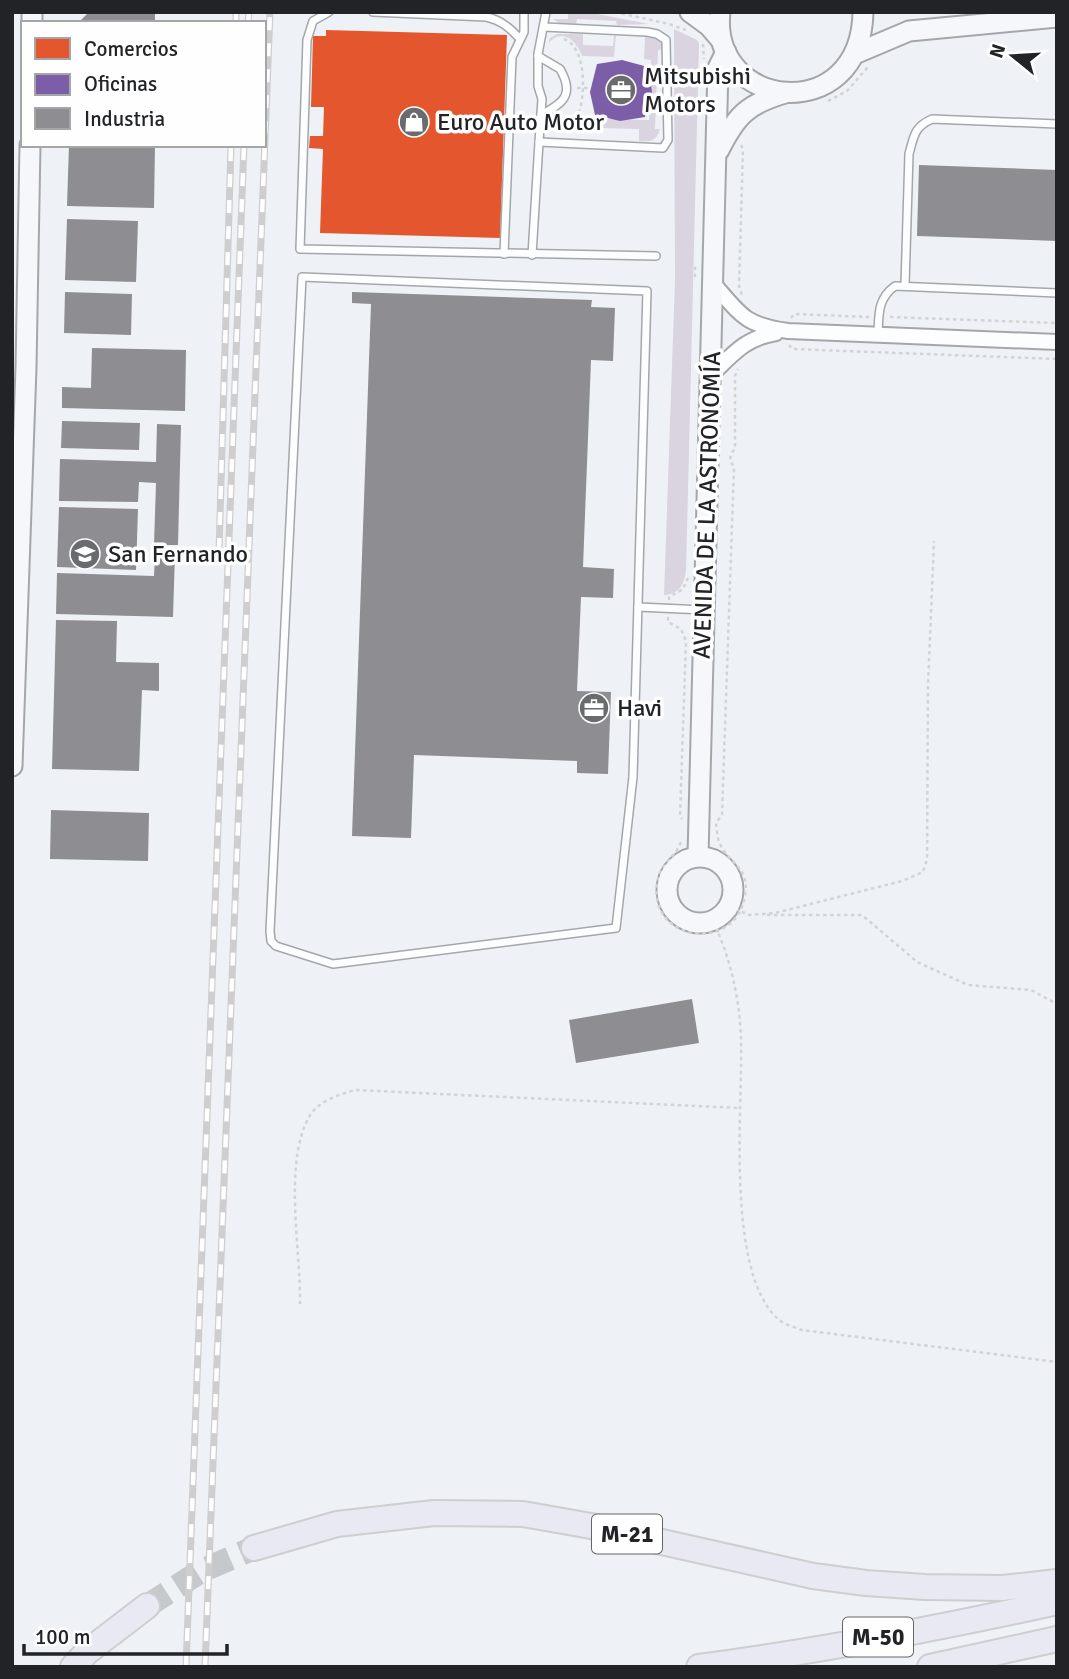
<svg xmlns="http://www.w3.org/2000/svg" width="1069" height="1679" viewBox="0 0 1069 1679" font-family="Signika,sans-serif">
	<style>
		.green { fill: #dad3e0 }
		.shops { fill: #e4572e }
		.offices { fill: #7b5ea7 }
		.industry { fill: #8d8d92 }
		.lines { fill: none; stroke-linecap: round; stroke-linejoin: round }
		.highway-tunnel { stroke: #c5c9cc; stroke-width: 24; stroke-dasharray: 24 12; stroke-linecap: butt }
		.lane-casing { stroke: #a4a7aa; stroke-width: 10 }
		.street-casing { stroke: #a4a7aa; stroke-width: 18 }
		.secondary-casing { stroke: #a4a7aa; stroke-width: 23 }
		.highway-casing { stroke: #ccced0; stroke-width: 28 }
		.path { stroke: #d2d3d5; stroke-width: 2.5; stroke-dasharray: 3.5 3.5; stroke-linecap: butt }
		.lane { stroke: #fcfdfe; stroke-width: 7 }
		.street { stroke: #fcfdfe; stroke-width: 14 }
		.secondary { stroke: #f6f7fa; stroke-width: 19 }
		.highway { stroke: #e8e9f2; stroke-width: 24 }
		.rail-casing { stroke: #ceced0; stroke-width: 7 }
		.rail { stroke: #fefefe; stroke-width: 4.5; stroke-dasharray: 13; stroke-linecap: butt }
		.labels { text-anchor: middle; stroke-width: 7; stroke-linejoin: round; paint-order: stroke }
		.shield { fill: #fefefe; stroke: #636567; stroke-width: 2 }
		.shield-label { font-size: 23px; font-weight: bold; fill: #212326 }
		.poi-label { font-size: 24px; fill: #212326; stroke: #fefefe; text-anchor: start }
		.street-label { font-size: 24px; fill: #212326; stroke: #fefefe }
	</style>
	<rect width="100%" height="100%" fill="#eef2f6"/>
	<g class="green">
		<path d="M568 12H587L649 24 617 25 616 21 577 19 576 24 559 23 553 19H568Z"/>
		<path d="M674 29 697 40 699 44 686 571C684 585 679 594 664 595L675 280Z"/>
		<path d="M557 34H583V45L613 46 614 36 616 35 614 57 582 56C576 40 562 27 548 44L550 38Z"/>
		<path d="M645 37 655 38 660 41 663 49 658 50 655 129H660C657 141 650 142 639 141V129L600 128V119L649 120 651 60 644 59Z"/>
	</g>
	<path class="shops" d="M326 30 507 35 500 238 320 233 323 149 309 148 310 136H323L324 107H311L313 36H326Z"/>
	<path class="offices" d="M622 60 648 67 652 92 645 117 620 121 595 115 590 92 597 64Z"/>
	<g class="industry">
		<path d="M89 12H155V23H78Z"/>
		<path d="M69 145H155L154 208 67 206Z"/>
		<path d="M919 165 1057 170V241L917 236Z"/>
		<path d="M67 219 138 221 136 282 65 280Z"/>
		<path d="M65 292 132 294 131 335 64 333Z"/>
		<path d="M352 292 592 300 591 307 615 308 613 361 591 360 583 567 614 569 613 598 581 597 577 691 611 692 608 774 577 773V761L414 755 411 838 352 836 371 304 352 303Z"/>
		<path d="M92 348 186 350 185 411 62 408V387L91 388Z"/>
		<path d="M62 421 140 423 139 450 61 448Z"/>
		<path d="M157 424 181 425 178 545H154L156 483 139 482 138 502 59 501 60 459 156 462Z"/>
		<path d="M59 507 138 509 136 570 57 567Z"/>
		<path d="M155 553H175L173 617 56 614 57 573 154 576Z"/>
		<path d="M56 620 117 621 116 662 159 663V691L142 690 139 771 52 769Z"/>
		<path d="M51 810 149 813 148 861 50 859Z"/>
		<path d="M692 999 699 1043 576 1063 569 1020Z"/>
	</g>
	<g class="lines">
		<path class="highway-tunnel" d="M147 1606 201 1571 254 1548"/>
		<g class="lane-casing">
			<g id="lane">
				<path d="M329 12 313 21 307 40 300 249 656 256"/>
				<path d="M373 12 486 17C501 20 510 28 520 39"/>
				<path d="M544 27 647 32 657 34 666 40 668 140 663 148 539 142 542 99 538 86V54L546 12"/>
				<path d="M538 56 560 69C575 95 563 103 541 115"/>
				<path d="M504 254 512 57 524 32V12"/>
				<path d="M532 255 539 142"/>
				<path d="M302 277 647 291 633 777 616 928 333 964 276 946 271 941 270 931Z"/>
				<path d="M905 285 909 154C914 136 914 127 932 119L1057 124"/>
				<path d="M878 335C879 315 877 299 895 286L1057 293"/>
				<path d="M638 607 704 610"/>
			</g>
		</g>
		<g class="street-casing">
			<g id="street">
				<path d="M713 283C741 315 744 325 788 331L1057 342"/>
				<path d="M711 375C733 354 745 338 776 333"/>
			</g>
		</g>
		<g class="secondary-casing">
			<g id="secondary">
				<path d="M690 12 709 26 721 40"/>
				<path d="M720 12C709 110 861 128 863 12"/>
				<path d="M32 23V12"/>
				<path d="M857 53 909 31 1057 17"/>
				<path d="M719 150C736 116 747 104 785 93"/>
				<path d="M12 766 26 367 30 145"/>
				<path d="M698 856 718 68 726 52"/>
				<circle cx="700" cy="890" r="33"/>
			</g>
		</g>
		<g class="highway-casing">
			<g id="highway">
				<path d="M254 1548 337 1524 434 1513 523 1514 591 1526 813 1576 866 1583 925 1587 1002 1588 1057 1582"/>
				<path d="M73 1667 87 1652 147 1606"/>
				<path d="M699 1667C819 1651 939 1628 1057 1602"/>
				<path d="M930 1667 1057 1639"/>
			</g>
		</g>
		<g class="path">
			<path d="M615 12 669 24 686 30"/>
			<path d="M564 39C588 48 586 101 576 120 574 125 570 128 566 132"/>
			<path d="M703 44 704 59"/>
			<path d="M577 88H591"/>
			<path d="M828 101 847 91 868 67"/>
			<path d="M741 145 743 149 739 286 742 295"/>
			<path d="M695 277V263"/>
			<path d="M890 317 1057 323"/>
			<path d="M791 318 794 314 869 317"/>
			<path d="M789 345 792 349 1057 359"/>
			<path d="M669 600V597L683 589 688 578"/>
			<path d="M668 617V622L681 629 686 641 680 816 682 819"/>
			<path d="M681 842C675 857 660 865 657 883 648 942 737 954 745 895 750 867 730 865 720 844 717 838 717 830 716 823L722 815 734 467C729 460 729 455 735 449V376L738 369"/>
			<path d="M729 906 749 915 775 913 902 881 923 872 927 859 928 686 934 541"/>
			<path d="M767 915H862L917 962 968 985 1031 990 1057 1004"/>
			<path d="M713 921C730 956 740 1000 741 1039 743 1107 725 1271 778 1319 783 1324 794 1327 802 1330L1057 1362"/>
			<path d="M300 1304C301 1251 283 1163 309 1117 318 1101 338 1095 355 1090L739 1108"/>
		</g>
		<use href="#lane" class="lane"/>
		<use href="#street" class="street"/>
		<use href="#secondary" class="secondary"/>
		<use href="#highway" class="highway"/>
		<g class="rail-casing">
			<g id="rail">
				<path d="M236 23V12"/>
				<path d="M248 23 249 12"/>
				<path d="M219 551 231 145"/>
				<path d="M186 1667 244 145"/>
				<path d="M205 1667 270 12"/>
			</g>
		</g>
		<use href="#rail" class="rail"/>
	</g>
	<defs>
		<g id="office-disc" transform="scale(1.575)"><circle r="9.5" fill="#696b6f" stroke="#fefefe"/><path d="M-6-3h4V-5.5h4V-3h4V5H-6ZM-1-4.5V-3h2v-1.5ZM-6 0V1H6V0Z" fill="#fff"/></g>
		<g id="shop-disc" transform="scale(1.575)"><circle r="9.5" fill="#696b6f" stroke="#fefefe"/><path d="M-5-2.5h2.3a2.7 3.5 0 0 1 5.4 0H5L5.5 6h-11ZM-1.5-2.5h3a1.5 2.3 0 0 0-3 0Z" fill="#fff"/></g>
		<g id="school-disc" transform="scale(1.575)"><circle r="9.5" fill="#696b6f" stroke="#fefefe"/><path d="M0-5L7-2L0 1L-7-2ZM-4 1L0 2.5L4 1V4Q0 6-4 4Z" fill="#fff"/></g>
	</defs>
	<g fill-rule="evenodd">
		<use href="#office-disc" x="621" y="90"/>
		<use href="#shop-disc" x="414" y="122"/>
		<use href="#school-disc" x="85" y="554"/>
		<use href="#office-disc" x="594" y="708"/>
	</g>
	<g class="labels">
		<g class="shield">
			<rect x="592" y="1514.5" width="70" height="39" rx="5"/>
			<rect x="843" y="1617.5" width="70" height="39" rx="5"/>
		</g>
		<g class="shield-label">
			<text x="627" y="1542">M-21</text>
			<text x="878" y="1645">M-50</text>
		</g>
		<g class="poi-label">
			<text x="644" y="84">Mitsubishi<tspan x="644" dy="28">Motors</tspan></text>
			<text x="437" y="130">Euro Auto Motor</text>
			<text x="108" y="562">San Fernando</text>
			<text x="617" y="716">Havi</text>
		</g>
		<g class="street-label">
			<text transform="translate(707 505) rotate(-88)" y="8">AVENIDA DE LA ASTRONOMÍA</text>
		</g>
	</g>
	<rect width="1069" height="1679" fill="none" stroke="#212326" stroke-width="28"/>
	<rect x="21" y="21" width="245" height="126" fill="#fefefe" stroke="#a6a6a8" stroke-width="2"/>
	<rect x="35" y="38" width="35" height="21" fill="#e4572e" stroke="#a6a6a8" stroke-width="2"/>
	<text x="84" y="56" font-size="21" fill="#212326">Comercios</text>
	<rect x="35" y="74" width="35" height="21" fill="#7b5ea7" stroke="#a6a6a8" stroke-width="2"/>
	<text x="84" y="91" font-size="21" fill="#212326">Oficinas</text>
	<rect x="35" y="108" width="35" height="21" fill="#8d8d92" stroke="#a6a6a8" stroke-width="2"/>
	<text x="84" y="126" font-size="21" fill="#212326">Industria</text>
	<g transform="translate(1013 56) rotate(288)" stroke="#fefefe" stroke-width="5" paint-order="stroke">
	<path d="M0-5L12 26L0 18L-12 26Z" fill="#212326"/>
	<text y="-10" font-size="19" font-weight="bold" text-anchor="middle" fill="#212326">N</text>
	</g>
	<path d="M24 1644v10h203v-10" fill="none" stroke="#212326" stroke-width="3.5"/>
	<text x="35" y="1644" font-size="21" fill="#212326" stroke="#fefefe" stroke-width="5" paint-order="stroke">100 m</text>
</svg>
